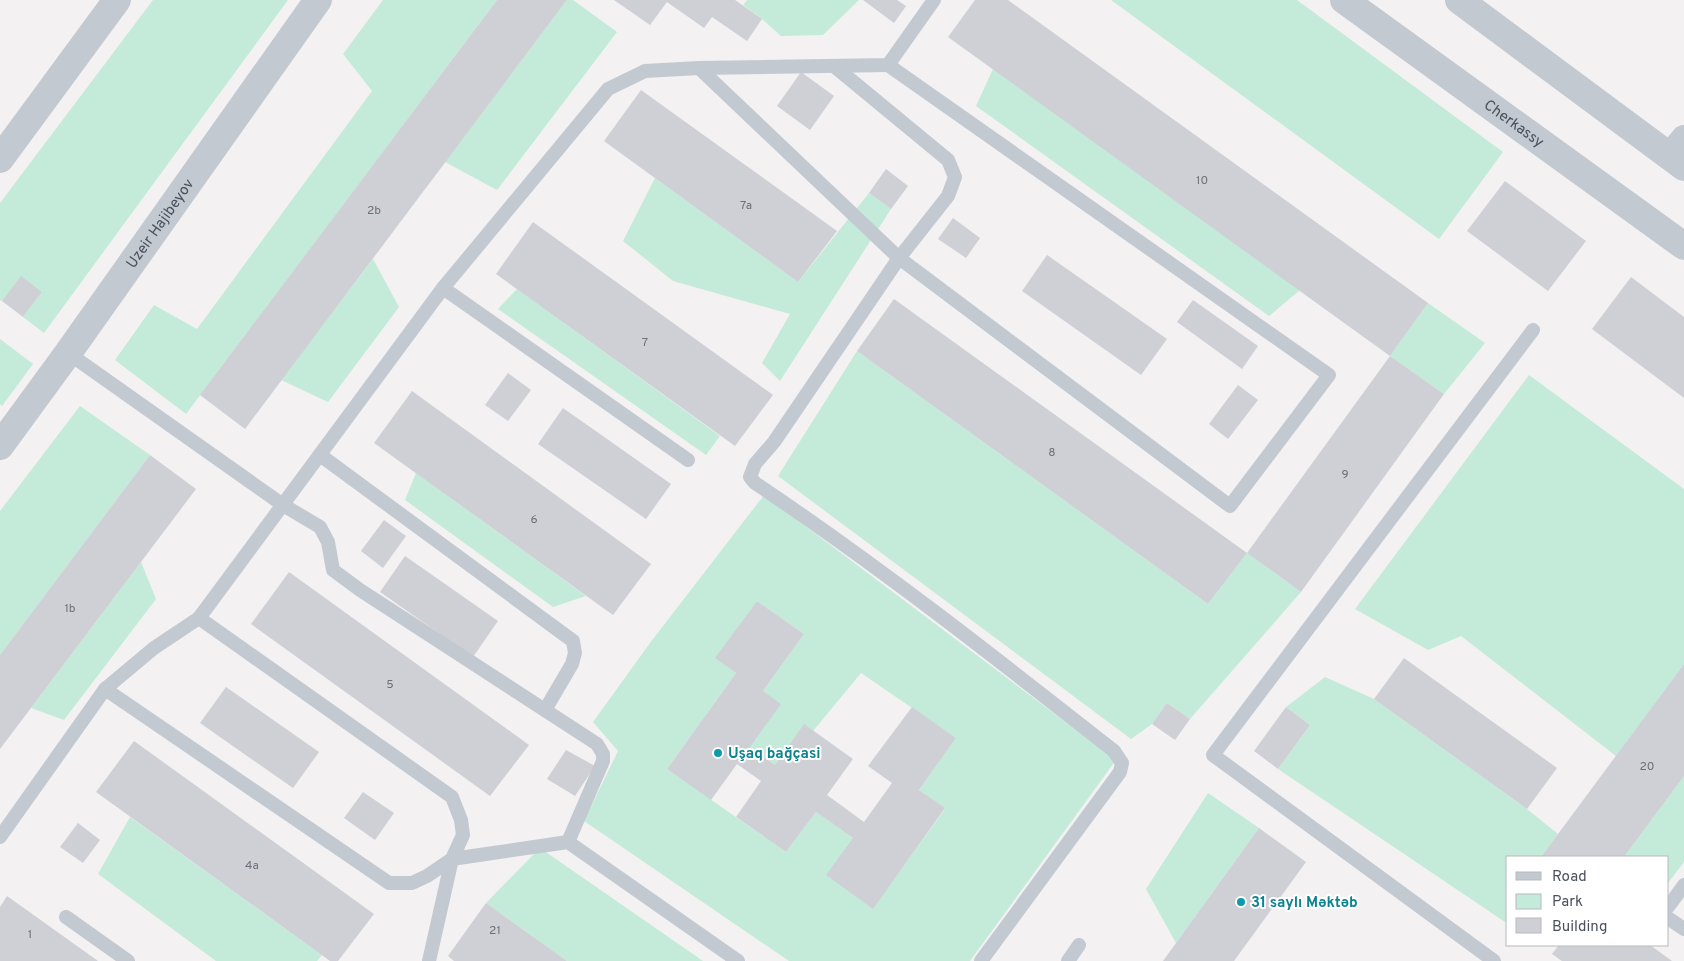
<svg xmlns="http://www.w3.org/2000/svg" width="1684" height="961" viewBox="0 0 1684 961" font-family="Overpass,sans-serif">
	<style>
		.green { fill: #c4ebd9; fill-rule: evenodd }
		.building { fill: #ced0d5 }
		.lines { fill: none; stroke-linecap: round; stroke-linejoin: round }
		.service { stroke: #c3c9d1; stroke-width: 14 }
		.minor { stroke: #c3c9d1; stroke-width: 26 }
		.tertiary { stroke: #c3c9d1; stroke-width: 28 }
		.culture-dot { fill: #0f9aa8; stroke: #fff; stroke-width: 2 }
		.labels { text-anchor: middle; stroke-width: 4; stroke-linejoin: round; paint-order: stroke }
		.number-label { font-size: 12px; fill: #6b717a }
		.street-label { font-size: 15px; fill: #4a515c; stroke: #fff }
		.culture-label { font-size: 15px; font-weight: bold; fill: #0d838f; stroke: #fff; text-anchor: start }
	</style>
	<rect width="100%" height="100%" fill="#f3f1f1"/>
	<g class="green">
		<path d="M153 0H288L44 333 23 317 42 292 21 277 2 301 0 300V203Z"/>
		<path d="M383 0H497L186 414 115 360 154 305 197 329 372 91 343 54Z"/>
		<path d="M567 0H573L617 32 497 190 445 162Z"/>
		<path d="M747 0H859L823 35 781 36 762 19 743 5Z"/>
		<path d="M1111 0H1297L1503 152 1439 239Z"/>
		<path d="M993 69 1300 290 1269 316 976 106Z"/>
		<path d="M655 178 798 282 869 193 891 209 780 381 762 363 790 314 673 281 623 241Z"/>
		<path d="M373 259 399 307 328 402 281 380Z"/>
		<path d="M517 289 720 436 706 455 498 309Z"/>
		<path d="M1428 303 1485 343 1444 394 1390 356Z"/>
		<path d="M0 339 33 364 2 406 0 404Z"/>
		<path d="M857 351 1208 604 1247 553 1301 592 1190 719 1167 703 1152 724 1131 739 778 476Z"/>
		<path d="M1529 375 1684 489V664L1616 756 1461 636 1428 650 1355 609Z"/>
		<path d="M80 406 150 455 0 655V511Z"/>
		<path d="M416 473 586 596 553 607 405 500Z"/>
		<path d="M764 495 1116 760 970 961H789L584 821 618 751 593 722 650 643ZM757 601 804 634 763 691 750 747 775 765 805 725 813 731 861 673 956 738 919 790 945 809 873 908 853 838 816 812 786 852 667 769 736 673 716 658Z"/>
		<path d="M141 562 156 599 64 720 31 708Z"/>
		<path d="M1325 677 1374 699 1527 809 1558 834 1541 857H1508V924L1278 769 1310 725 1286 707Z"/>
		<path d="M1684 776V862L1668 883V857H1624Z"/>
		<path d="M1208 793 1259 828 1176 943 1146 889Z"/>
		<path d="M130 817 322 955 317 961H216L98 874Z"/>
		<path d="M540 848 703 961H567L486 903Z"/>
	</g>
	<g class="building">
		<path d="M497 0H567L245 429 200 395Z"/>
		<path d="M614 0H735L762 19 747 41 712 17 704 28 667 2 650 25Z"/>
		<path d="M863 0H897L906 6 894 23Z"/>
		<path d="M975 0H1008L1428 303 1390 356 1444 394 1301 592 1247 553 1390 356 948 37Z"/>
		<path d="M801 72 834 96 810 130 777 106Z"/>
		<path d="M641 90 837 231 798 282 604 141Z"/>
		<path d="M886 169 908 186 891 209 869 193Z"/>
		<path d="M1505 181 1586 241 1548 291 1467 231Z"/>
		<path d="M953 218 980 238 966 258 938 239Z"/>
		<path d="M533 222 773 395 735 446 496 274Z"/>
		<path d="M1047 255 1167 339 1141 375 1022 291Z"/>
		<path d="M21 276 42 292 23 317 2 301Z"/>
		<path d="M1631 277 1684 317V398L1592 329Z"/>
		<path d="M894 299 1247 553 1208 604 857 351Z"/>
		<path d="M1193 300 1258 346 1242 369 1177 322Z"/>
		<path d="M508 373 531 390 508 421 485 405Z"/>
		<path d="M1238 385 1258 400 1228 439 1209 424Z"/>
		<path d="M412 391 651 564 613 615 374 443Z"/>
		<path d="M563 408 671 484 646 519 538 444Z"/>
		<path d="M150 455 196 489 0 749V655Z"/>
		<path d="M384 520 406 536 383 568 361 551Z"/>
		<path d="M405 556 498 621 473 657 380 592Z"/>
		<path d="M289 572 529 745 490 796 251 624Z"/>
		<path d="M757 601 804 634 763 691 781 704 750 747 775 765 804 724 853 759 827 795 864 822 892 783 868 766 912 707 956 738 919 790 945 808 873 909 826 875 853 838 816 812 786 852 736 817 761 781 737 764 711 800 667 769 736 673 715 658Z"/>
		<path d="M1404 658 1557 768 1527 809 1374 699Z"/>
		<path d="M1684 664V776L1624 857H1541Z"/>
		<path d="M226 687 319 752 293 788 200 723Z"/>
		<path d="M1167 703 1190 719 1175 740 1152 724Z"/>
		<path d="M1286 707 1310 725 1278 769 1254 751Z"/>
		<path d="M134 741 374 914 338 961H330L96 792Z"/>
		<path d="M566 750 595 766 575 796 547 779Z"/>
		<path d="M363 792 394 813 375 840 344 818Z"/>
		<path d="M78 823 100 840 83 863 60 847Z"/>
		<path d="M1259 828 1306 862 1234 961H1163Z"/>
		<path d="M7 896 98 961H0V907Z"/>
		<path d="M486 903 567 961H454L448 956Z"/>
		<path d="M1559 945H1650L1672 961H1562L1552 954Z"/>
	</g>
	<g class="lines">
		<g class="service">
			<path d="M834 66 948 160 955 177 948 196 899 258 1230 506 1329 375 888 65"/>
			<path d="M699 68 899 258 774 442 755 464 750 477 755 483C879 566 997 659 1114 751L1122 763 1120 772 981 961"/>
			<path d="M443 288 688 460"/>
			<path d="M68 353 283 505 320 527 328 542 333 570 360 590 597 744 603 754V761L568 842"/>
			<path d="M320 455 573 641 575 653 572 664 545 710"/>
			<path d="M105 689 389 883H412L427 876 452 859 463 835 461 820 452 797 199 618"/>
			<path d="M0 837 105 689 154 648 199 618 443 288 608 89 645 71 699 68 888 65 934 0"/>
			<path d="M1668 907 1684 885"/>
			<path d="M66 917 128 961"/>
			<path d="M1668 918 1684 929"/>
			<path d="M429 961 452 859 568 842 738 961"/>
			<path d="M1068 961 1079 945"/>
			<path d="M1494 961 1213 755 1533 330"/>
		</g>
		<path class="minor" d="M1669 156 1684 138"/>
		<g class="tertiary">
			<path id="s1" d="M1344 0 1684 246"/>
			<path d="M1459 0 1684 167"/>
			<path d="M0 159 117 0"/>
			<path id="s2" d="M0 446 68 353 318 0"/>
		</g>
	</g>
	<g class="culture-dot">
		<circle cx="718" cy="753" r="5"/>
		<circle cx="1241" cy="902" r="5"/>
	</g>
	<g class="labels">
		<g class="number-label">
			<text x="1202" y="184">10</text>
			<text x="746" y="209">7a</text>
			<text x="374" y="214">2b</text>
			<text x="645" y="346">7</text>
			<text x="1052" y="456">8</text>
			<text x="1345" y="478">9</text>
			<text x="534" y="523">6</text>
			<text x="70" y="612">1b</text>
			<text x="390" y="688">5</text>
			<text x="1647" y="770">20</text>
			<text x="252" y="869">4a</text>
			<text x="495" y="934">21</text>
			<text x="30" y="938">1</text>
		</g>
		<g class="street-label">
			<text dy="5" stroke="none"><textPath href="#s1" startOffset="210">Cherkassy</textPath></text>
			<text dy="5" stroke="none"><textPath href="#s2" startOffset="274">Uzeir Hajibeyov</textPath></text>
		</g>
		<g class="culture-label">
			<text x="728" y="758">Uşaq bağçasi</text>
			<text x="1251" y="907">31 saylı Məktəb</text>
		</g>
	</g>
	<rect x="1506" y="856" width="162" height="90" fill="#ffffff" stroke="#b7b9be"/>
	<rect x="1516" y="872" width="25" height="8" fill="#c3c9d1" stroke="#b7b9be"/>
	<text x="1552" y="881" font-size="15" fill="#4a515c">Road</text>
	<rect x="1516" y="894" width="25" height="15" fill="#c4ebd9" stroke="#b7b9be"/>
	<text x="1552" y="906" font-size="15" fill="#4a515c">Park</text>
	<rect x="1516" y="918" width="25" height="15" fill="#ced0d5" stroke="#b7b9be"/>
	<text x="1552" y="931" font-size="15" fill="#4a515c">Building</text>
</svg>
